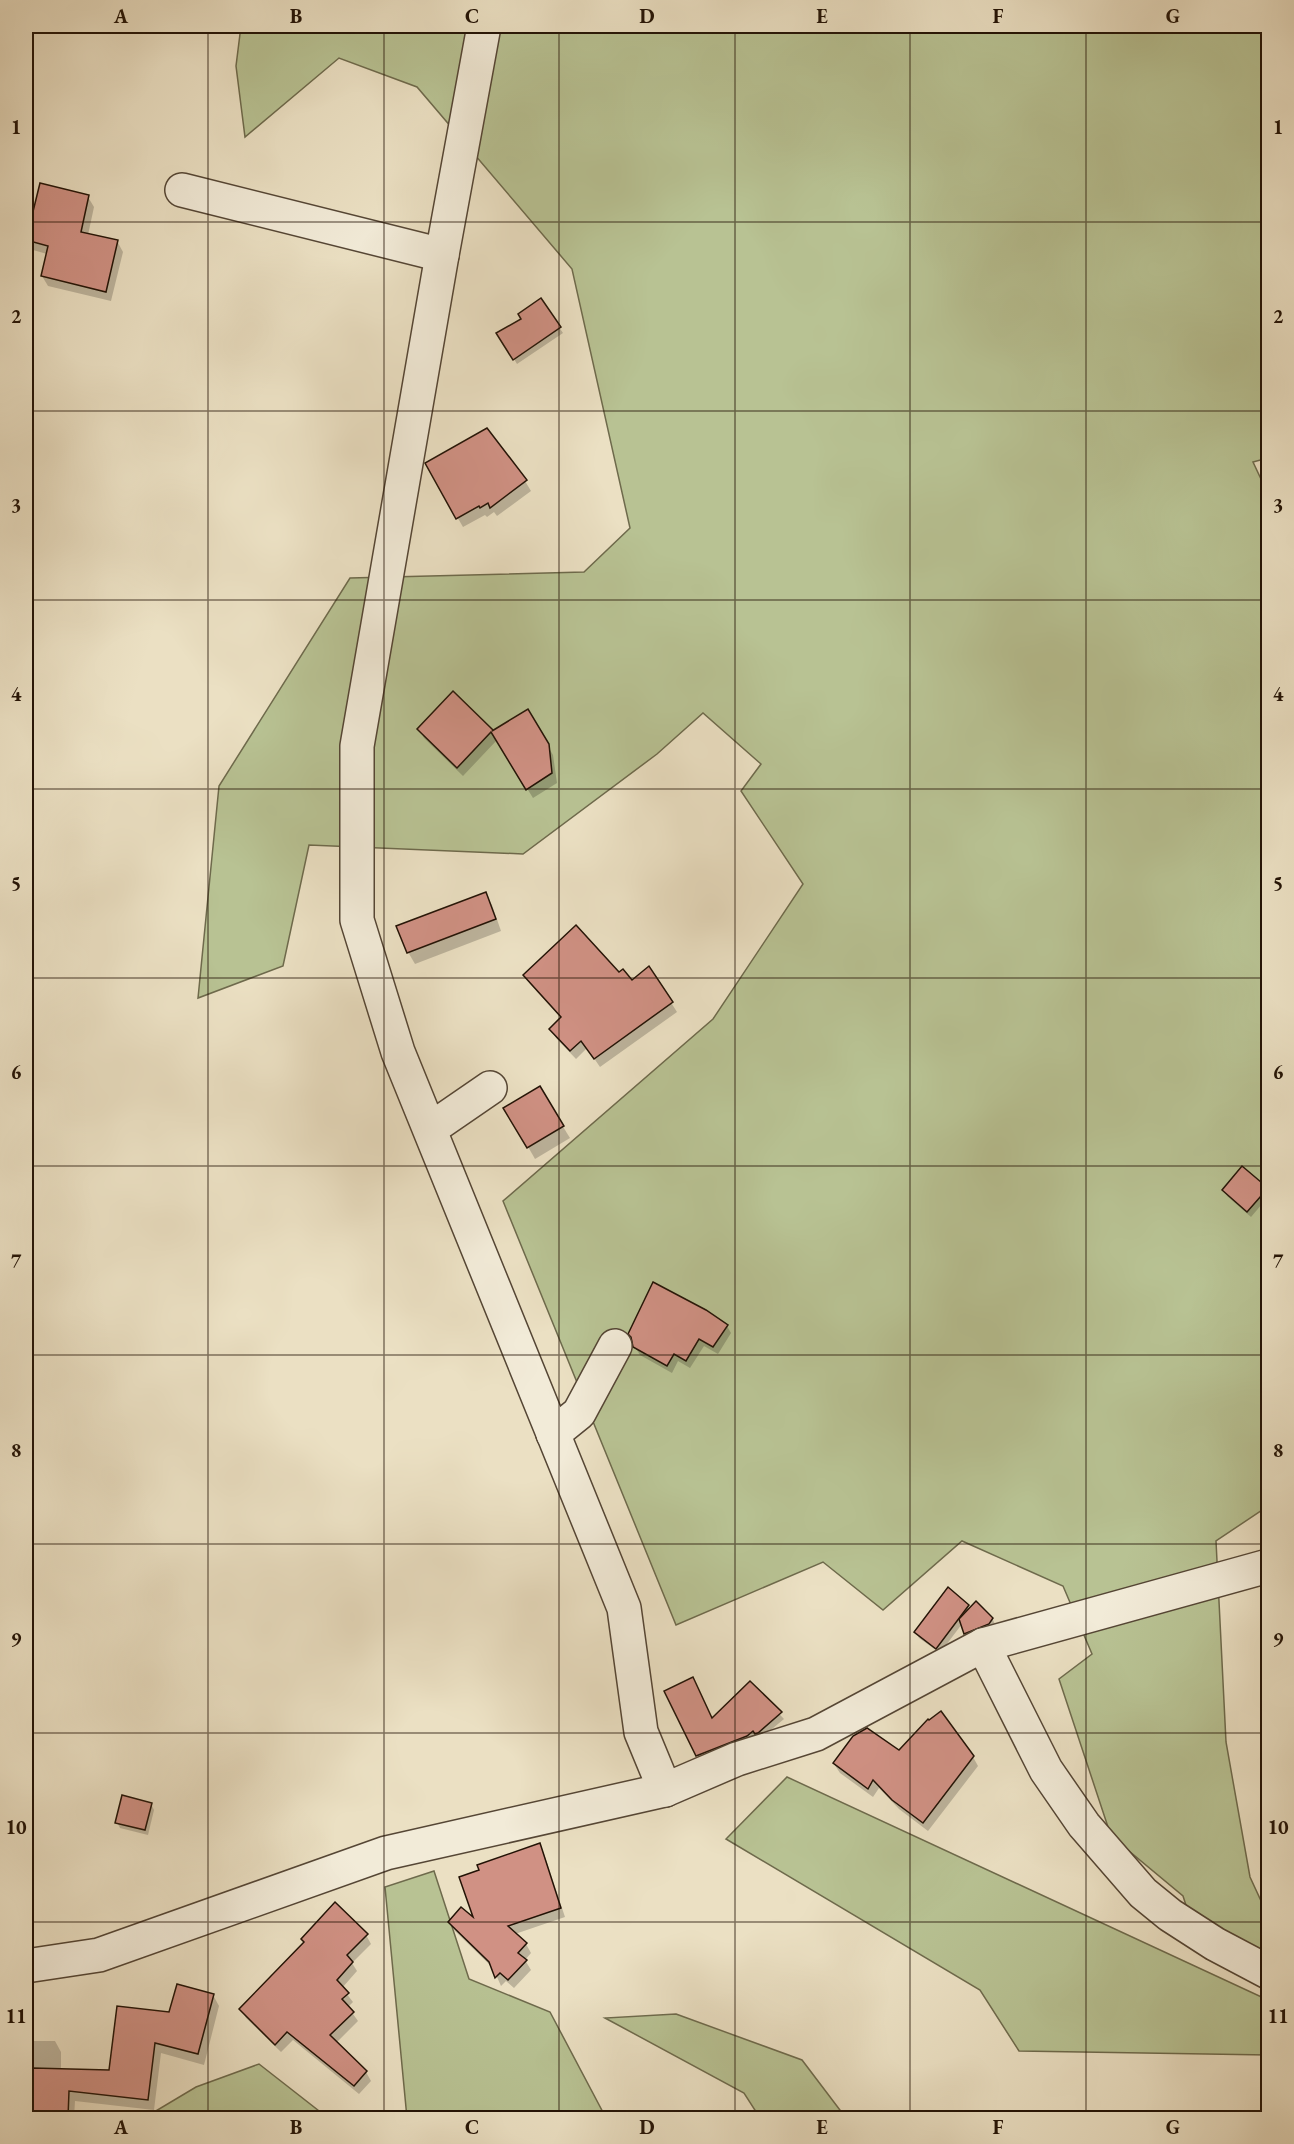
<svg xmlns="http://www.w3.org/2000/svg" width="1294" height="2144" viewBox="0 0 1294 2144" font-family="'EB Garamond',serif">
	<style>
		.green { fill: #b8c293; stroke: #6e6a4c; stroke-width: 1.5 }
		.shadow { fill: #0003 }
		.building { fill: #d09184; stroke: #231306; stroke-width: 1.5 }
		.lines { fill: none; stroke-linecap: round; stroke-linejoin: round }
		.minor-casing { stroke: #554635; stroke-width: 36 }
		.minor { stroke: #f2ebd8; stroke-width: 33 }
		.grid { fill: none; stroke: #231306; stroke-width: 1.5; stroke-opacity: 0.55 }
		.neatline { fill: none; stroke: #231306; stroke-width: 2 }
		.grid-label { font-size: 20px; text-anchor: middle; font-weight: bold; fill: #231306 }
	</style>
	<rect width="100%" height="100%" fill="#ebe0c3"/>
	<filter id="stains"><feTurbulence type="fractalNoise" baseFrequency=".00333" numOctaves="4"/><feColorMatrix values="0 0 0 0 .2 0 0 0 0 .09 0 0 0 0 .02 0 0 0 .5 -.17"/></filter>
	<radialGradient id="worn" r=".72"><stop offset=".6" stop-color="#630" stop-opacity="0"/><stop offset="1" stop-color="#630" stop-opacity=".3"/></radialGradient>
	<g class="green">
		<path d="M241 26H1265L1268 28V458L1253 462 1268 494V1506L1216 1541 1226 1742 1250 1877 1268 1916V1957L1200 1949 1183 1896 1111 1836 1059 1679 1092 1654 1063 1586 962 1541 883 1610 823 1562 676 1625 503 1201 713 1019 803 884 741 791 761 764 703 713 657 754 523 854 309 845 283 966 198 998 219 786 350 578 584 572 630 528 572 269 417 87 339 58 245 137 236 66Z"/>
		<path d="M787 1777 1268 2000V2055L1019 2051 980 1990 726 1839Z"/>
		<path d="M434 1871 469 1979 550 2012 606 2118H407L385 1887Z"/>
		<path d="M676 2014 802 2060 846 2118H760L744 2093 605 2018Z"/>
		<path d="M259 2064 328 2118H144L196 2087Z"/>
	</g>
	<g class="shadow">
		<path d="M88 197 94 207 88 235 117 241 123 252 111 301 48 286 42 276 47 254 33 250 27 240Z"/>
		<path d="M540 300 563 333 517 364 498 333 522 319Z"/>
		<path d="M427 465 525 481 531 491 497 516 494 512 487 517 485 515 463 527Z"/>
		<path d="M453 693 492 731 527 711 553 755 557 783 533 798 497 740 463 776 424 738 419 729Z"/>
		<path d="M485 894 492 905 501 931 415 964 408 952Z"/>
		<path d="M649 968 677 1012 600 1067 587 1048 576 1059 556 1038 551 1029 562 1019 530 984 525 975 619 974 632 982Z"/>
		<path d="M539 1088 570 1138 535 1159 506 1108Z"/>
		<path d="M1242 1168 1268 1192V1197L1251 1217 1227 1196 1224 1190Z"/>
		<path d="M727 1326 731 1333 718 1354 704 1346 690 1368 678 1361 672 1373 640 1355 635 1347Z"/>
		<path d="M967 1606 969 1610 992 1618 995 1624 992 1629 968 1639 962 1624 940 1653 919 1638 916 1632Z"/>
		<path d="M750 1683 784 1719 761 1738 701 1761 666 1692 712 1720Z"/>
		<path d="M899 1752 973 1757 978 1766 928 1831 899 1809 879 1788 873 1797 840 1773 834 1764Z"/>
		<path d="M151 1804 154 1810 148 1835 120 1828 117 1822Z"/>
		<path d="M539 1845 544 1854 565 1917 515 1934 526 1944 531 1953 525 1960 531 1970 514 1988 506 1981 501 1986 493 1968 455 1931 450 1922H476Z"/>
		<path d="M366 1935 371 1944 352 1963 357 1971 342 1988 353 2002 348 2007 358 2021 336 2043 366 2072 371 2081 359 2094 293 2040 281 2052 246 2018 241 2009Z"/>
		<path d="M213 1995 219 2006 204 2065 161 2053 154 2110 75 2101 74 2118H26V2041H55L61 2052V2070L111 2072 170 2013Z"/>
	</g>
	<g class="building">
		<path d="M40 183 89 195 81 232 118 240 106 292 41 276 48 246 26 240Z"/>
		<path d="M541 298 561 327 513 360 496 333 521 319 518 314Z"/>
		<path d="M487 428 527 480 490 508 488 503 480 508 479 506 456 519 425 463Z"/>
		<path d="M453 691 493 730 492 731 528 709 549 744 552 773 526 790 491 732 457 768 417 729Z"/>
		<path d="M486 892 496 919 407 953 396 926Z"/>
		<path d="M576 925 619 972 623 969 632 980 649 966 673 1002 594 1059 581 1041 570 1051 549 1029 561 1017 523 975Z"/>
		<path d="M540 1086 564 1126 527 1148 503 1108Z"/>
		<path d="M1242 1166 1268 1188 1247 1212 1222 1190Z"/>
		<path d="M653 1282 706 1310 728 1325 713 1347 699 1339 686 1361 674 1354 667 1366 633 1347 631 1337 628 1334Z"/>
		<path d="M948 1587 969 1605 936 1649 914 1632Z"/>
		<path d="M976 1601 993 1618 989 1624 964 1634 959 1619Z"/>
		<path d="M693 1677 712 1718 750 1681 782 1712 758 1733 755 1734 753 1731 747 1736 696 1756 664 1691Z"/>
		<path d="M941 1711 974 1756 923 1823 892 1800 873 1780 868 1789 833 1763 853 1736 867 1728 899 1750 928 1719 929 1720Z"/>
		<path d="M122 1795 152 1803 145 1830 115 1823Z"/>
		<path d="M540 1843 561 1908 508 1926 527 1943 518 1953 527 1960 508 1980 500 1973 495 1978 489 1962 448 1922 461 1907 473 1917 459 1877 479 1870 477 1865Z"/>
		<path d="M335 1902 368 1934 347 1955 353 1962 337 1980 349 1993 342 1999 354 2012 330 2035 367 2071 354 2086 287 2032 275 2045 239 2009 304 1942 301 1939Z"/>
		<path d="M177 1984 214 1994 198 2054 155 2043 148 2100 69 2091 68 2118H30L33 2068 109 2070 117 2006 169 2012Z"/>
	</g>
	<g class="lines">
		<g class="minor-casing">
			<g id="minor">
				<path d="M182 190 442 255 484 26"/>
				<path d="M442 255 357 746V920L398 1052 624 1608 641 1732 665 1790"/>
				<path d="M429 1126 442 1121 490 1088"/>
				<path d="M553 1434 579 1413 615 1346"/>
				<path d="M983 1645 1046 1770 1084 1825 1143 1893 1170 1915 1215 1944 1268 1972"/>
				<path d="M26 1966 99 1955 386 1853 665 1790 737 1759 816 1734 983 1645 1268 1566"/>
			</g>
		</g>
		<use href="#minor" class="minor"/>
	</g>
	<path class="grid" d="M208 26V2118M384 26V2118M559 26V2118M735 26V2118M910 26V2118M1086 26V2118M26 222H1268M26 411H1268M26 600H1268M26 789H1268M26 978H1268M26 1166H1268M26 1355H1268M26 1544H1268M26 1733H1268M26 1922H1268"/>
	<rect width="1294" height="2144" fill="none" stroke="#ebe0c3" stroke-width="66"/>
	<rect x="33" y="33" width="1228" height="2078" class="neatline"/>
	<g class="grid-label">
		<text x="121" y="23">A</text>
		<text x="296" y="23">B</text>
		<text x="472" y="23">C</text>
		<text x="647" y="23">D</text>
		<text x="822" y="23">E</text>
		<text x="998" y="23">F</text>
		<text x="1173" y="23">G</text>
		<text x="16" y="134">1</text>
		<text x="1278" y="134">1</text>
		<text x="16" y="323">2</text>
		<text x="1278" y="323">2</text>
		<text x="16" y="512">3</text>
		<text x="1278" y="512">3</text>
		<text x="16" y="701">4</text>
		<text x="1278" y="701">4</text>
		<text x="16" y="890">5</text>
		<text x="1278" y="890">5</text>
		<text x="16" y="1079">6</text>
		<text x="1278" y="1079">6</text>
		<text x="16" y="1268">7</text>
		<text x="1278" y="1268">7</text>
		<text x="16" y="1457">8</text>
		<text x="1278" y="1457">8</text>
		<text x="16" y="1646">9</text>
		<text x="1278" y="1646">9</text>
		<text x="16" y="1834">10</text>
		<text x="1278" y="1834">10</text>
		<text x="16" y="2023">11</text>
		<text x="1278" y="2023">11</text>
		<text x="121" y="2134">A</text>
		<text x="296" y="2134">B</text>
		<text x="472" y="2134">C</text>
		<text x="647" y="2134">D</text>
		<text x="822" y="2134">E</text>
		<text x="998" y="2134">F</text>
		<text x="1173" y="2134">G</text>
	</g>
	<rect width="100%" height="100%" filter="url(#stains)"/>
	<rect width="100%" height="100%" fill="url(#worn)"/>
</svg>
